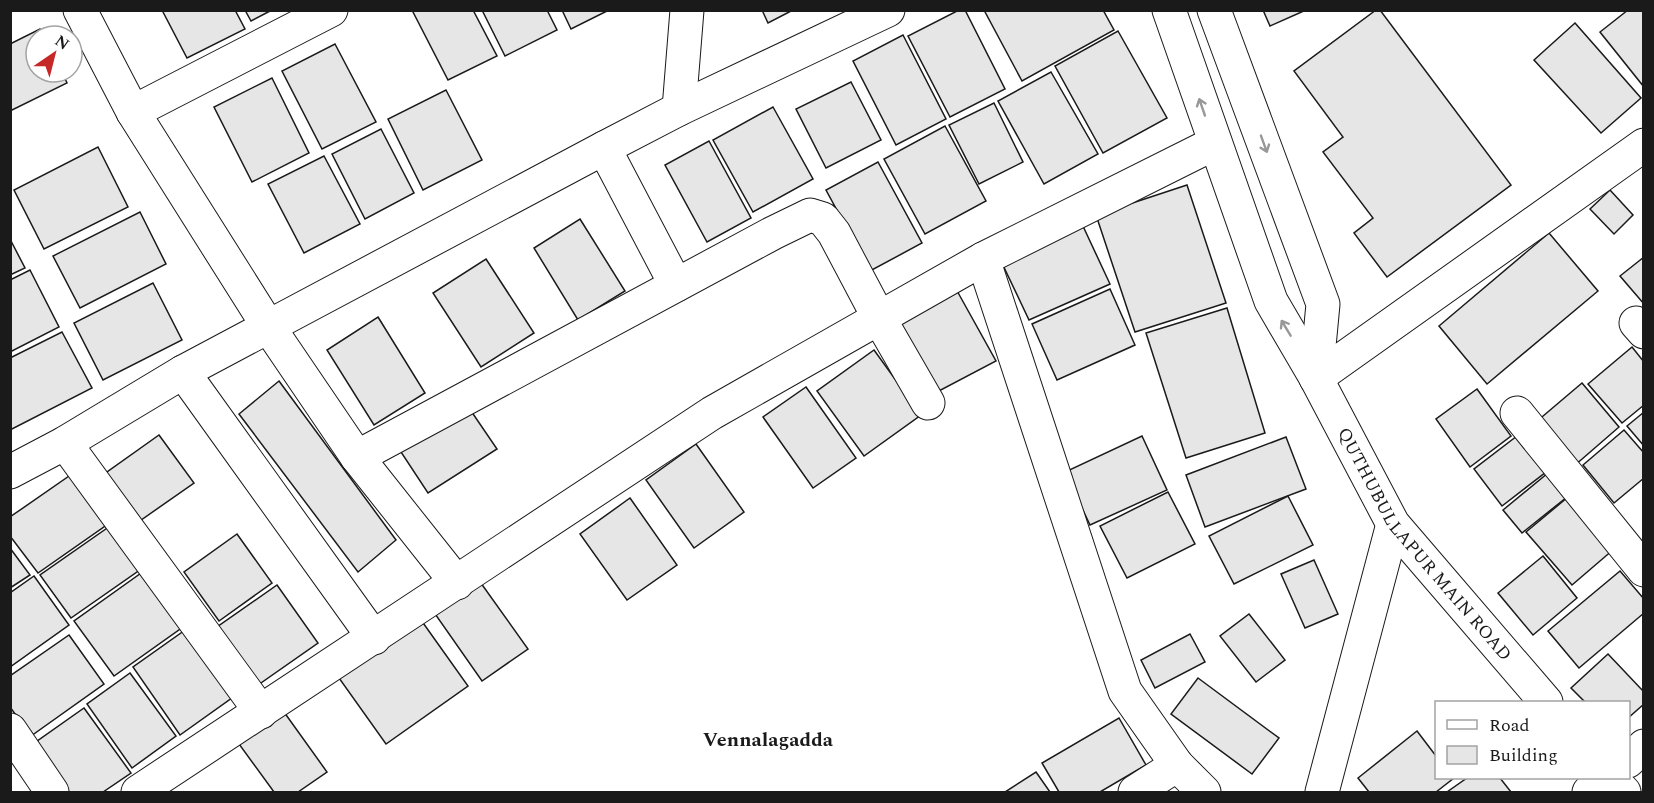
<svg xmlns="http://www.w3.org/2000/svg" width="1654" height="803" viewBox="0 0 1654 803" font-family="Spectral,serif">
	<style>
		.building { fill: #e6e6e6; stroke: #1a1a1a; stroke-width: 1.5 }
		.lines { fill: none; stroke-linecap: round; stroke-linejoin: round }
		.minor-casing { stroke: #1a1a1a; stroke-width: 35 }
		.major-casing { stroke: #1a1a1a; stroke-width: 35 }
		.minor { stroke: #fff; stroke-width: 33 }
		.major { stroke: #fff; stroke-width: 33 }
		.oneway { stroke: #989898 }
		.labels { text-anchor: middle; stroke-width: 4.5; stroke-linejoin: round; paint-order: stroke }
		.street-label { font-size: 18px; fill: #1a1a1a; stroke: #fff }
		.neighbourhood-label { font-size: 20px; font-weight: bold; fill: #1a1a1a; stroke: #fff }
	</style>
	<rect width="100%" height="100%" fill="#fff"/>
	<g class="building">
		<path d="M162 10H235L245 29 187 58Z"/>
		<path d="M245 10H272L251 21Z"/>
		<path d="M412 10H473L497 56 448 80Z"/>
		<path d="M482 10H547L557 30 505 56Z"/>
		<path d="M562 10H609L571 29Z"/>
		<path d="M762 10H793L768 23Z"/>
		<path d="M959 10H965L1005 89 950 117 908 36Z"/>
		<path d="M984 10H1103L1114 30 1022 81Z"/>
		<path d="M1263 10H1306L1270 26Z"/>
		<path d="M1376 10H1380L1511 185 1387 277 1354 233 1373 218 1323 152 1343 137 1294 71Z"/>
		<path d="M1628 10H1644V87L1600 32Z"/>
		<path d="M1575 23 1641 98 1601 133 1534 60Z"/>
		<path d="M40 29 43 36H36V72H62L67 83 10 111V44Z"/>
		<path d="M1118 31 1167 118 1103 153 1055 66Z"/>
		<path d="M903 35 946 119 896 145 853 61Z"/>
		<path d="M335 44 376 122 322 149 282 71Z"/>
		<path d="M1051 72 1098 154 1044 184 998 101Z"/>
		<path d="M272 78 309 153 252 182 214 107Z"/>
		<path d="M851 82 881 140 826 168 796 109Z"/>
		<path d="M446 90 482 160 423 190 388 119Z"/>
		<path d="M994 103 1023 162 979 184 949 125Z"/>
		<path d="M773 107 813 179 753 212 713 140Z"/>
		<path d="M945 126 986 201 925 234 884 159Z"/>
		<path d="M381 129 414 193 365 219 332 154Z"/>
		<path d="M709 141 751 218 707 242 665 165Z"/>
		<path d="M98 147 128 207 44 249 14 190Z"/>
		<path d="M324 156 360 224 304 253 268 184Z"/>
		<path d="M878 162 922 243 870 271 826 190Z"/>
		<path d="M1187 185 1226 303 1135 332 1096 215Z"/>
		<path d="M1610 190 1633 215 1614 234 1590 209Z"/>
		<path d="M140 212 166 264 80 308 53 256Z"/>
		<path d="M580 219 625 291 578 320 534 248Z"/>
		<path d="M1082 224 1110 284 1029 320 1001 261Z"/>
		<path d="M1549 233 1598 291 1487 384 1439 326Z"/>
		<path d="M10 239 25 268 10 275Z"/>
		<path d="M1644 257V304L1620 276Z"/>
		<path d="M486 259 534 333 481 367 433 293Z"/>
		<path d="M30 270 59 327 10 352V280Z"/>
		<path d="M153 283 182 340 103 380 74 323Z"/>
		<path d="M956 289 996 361 937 392 898 320Z"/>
		<path d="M1110 289 1135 345 1057 380 1032 324Z"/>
		<path d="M1227 308 1265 433 1186 458 1146 333Z"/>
		<path d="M378 317 425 393 374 425 327 350Z"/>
		<path d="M62 332 92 388 10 430V358Z"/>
		<path d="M1632 347 1644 362V405L1622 423 1588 384Z"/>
		<path d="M874 350 921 415 864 456 817 391Z"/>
		<path d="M279 381 396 540 358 572 239 414Z"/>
		<path d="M1582 383 1619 427 1574 466 1536 422Z"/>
		<path d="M806 387 856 458 813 488 763 417Z"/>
		<path d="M1477 389 1511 436 1470 467 1436 419Z"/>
		<path d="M467 405 497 449 428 493 399 449Z"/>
		<path d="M1644 412V446L1627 426Z"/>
		<path d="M1624 430 1644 453V478L1614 503 1583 465Z"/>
		<path d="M159 435 194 483 134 525 100 477Z"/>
		<path d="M1142 436 1167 490 1090 525 1065 472Z"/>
		<path d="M1517 436 1546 472 1502 506 1474 469Z"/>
		<path d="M1286 437 1306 489 1205 527 1186 475Z"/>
		<path d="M696 444 744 512 694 548 646 480Z"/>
		<path d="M1548 473 1567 497 1522 533 1503 510Z"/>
		<path d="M72 474 108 524 38 573 10 536V517Z"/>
		<path d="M1168 492 1195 544 1127 578 1100 526Z"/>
		<path d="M1288 496 1313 545 1234 584 1209 536Z"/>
		<path d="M1568 497 1614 549 1572 585 1526 532Z"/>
		<path d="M630 498 677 565 627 600 580 534Z"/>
		<path d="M113 524 144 567 71 618 40 575Z"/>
		<path d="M237 534 272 583 219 621 184 572Z"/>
		<path d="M10 548 30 575 10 588Z"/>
		<path d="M1543 556 1577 598 1533 635 1498 593Z"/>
		<path d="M1314 560 1338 614 1305 628 1281 574Z"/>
		<path d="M151 566 190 622 114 676 74 621Z"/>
		<path d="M1620 571 1644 599V613L1579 668 1548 631Z"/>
		<path d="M34 576 69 625 10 667V593Z"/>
		<path d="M478 579 528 649 482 681 433 611Z"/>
		<path d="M277 585 318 643 258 685 217 627Z"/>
		<path d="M1249 614 1285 660 1256 682 1220 636Z"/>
		<path d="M421 620 468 686 386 744 339 678Z"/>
		<path d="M188 628 236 695 180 735 133 667Z"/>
		<path d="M1190 634 1205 662 1155 688 1141 660Z"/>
		<path d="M69 635 104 684 31 736 10 707V676Z"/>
		<path d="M1608 654 1644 692V704L1628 718V702H1585L1571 688Z"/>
		<path d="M130 673 176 736 132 768 87 704Z"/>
		<path d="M1198 678 1279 738 1252 774 1171 714Z"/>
		<path d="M84 708 131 773 103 792H67L33 744Z"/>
		<path d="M284 712 327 772 298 792H274L239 744Z"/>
		<path d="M1119 718 1146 765 1100 792H1059L1042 763Z"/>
		<path d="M1417 731 1436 756V778H1454L1436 792H1369L1358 778Z"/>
		<path d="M1036 772 1050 792H1005Z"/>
		<path d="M1467 778H1500L1511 792H1447Z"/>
	</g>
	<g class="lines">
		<g class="minor-casing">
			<g id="minor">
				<path d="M80 10 133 112 268 326 357 457 457 583"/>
				<path d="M679 109 687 10"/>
				<path d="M133 112 331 10"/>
				<path d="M604 148 676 285"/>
				<path d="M983 259 1125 691 1177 765 1204 792"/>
				<path d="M1636 323 1644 332"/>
				<path d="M183 372 374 638"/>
				<path d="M1316 378 1644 145"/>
				<path d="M1517 413 1644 570"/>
				<path d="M65 443 261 712"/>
				<path d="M357 457 773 233 810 215 823 219 834 233 879 318 928 403"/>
				<path d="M10 472 65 443 183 372 604 148 679 109 888 10"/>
				<path d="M10 730 52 792"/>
				<path d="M1628 761 1644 746"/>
				<path d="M138 792 712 413 983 259 1215 143"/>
				<path d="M1135 792 1177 765"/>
				<path d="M1322 792 1393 524"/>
				<path d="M1589 792 1611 778"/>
			</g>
		</g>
		<g class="major-casing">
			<g id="major">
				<path id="s1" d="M1169 10 1271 301 1316 378 1393 524 1546 702"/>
				<path d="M1214 10 1323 304 1316 378"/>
				<path d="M1610 778 1624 792"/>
			</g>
		</g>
		<use href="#minor" class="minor"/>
		<use href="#major" class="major"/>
	</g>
	<defs><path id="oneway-shaft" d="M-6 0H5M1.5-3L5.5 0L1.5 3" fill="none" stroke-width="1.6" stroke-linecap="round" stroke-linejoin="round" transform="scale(1.5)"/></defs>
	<g class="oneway">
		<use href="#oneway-shaft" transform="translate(1202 107) rotate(-109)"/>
		<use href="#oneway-shaft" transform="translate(1264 144) rotate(70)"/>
		<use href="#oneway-shaft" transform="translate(1286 328) rotate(-121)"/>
	</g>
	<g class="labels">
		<g class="street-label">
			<text dy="6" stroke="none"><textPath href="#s1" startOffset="597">QUTHUBULLAPUR MAIN ROAD</textPath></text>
		</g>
		<g class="neighbourhood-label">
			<text x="768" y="746">Vennalagadda</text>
		</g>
	</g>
	<rect width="1654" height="803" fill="none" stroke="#1a1a1a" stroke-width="24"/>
	<rect x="1435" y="701" width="195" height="78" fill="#ffffff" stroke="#a3a3a3" stroke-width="1.5"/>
	<rect x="1447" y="720" width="30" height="9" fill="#ffffff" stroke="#a3a3a3" stroke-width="1.5"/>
	<text x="1489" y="731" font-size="18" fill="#1a1a1a">Road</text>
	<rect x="1447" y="746" width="30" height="18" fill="#e6e6e6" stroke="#a3a3a3" stroke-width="1.5"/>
	<text x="1489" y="761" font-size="18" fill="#1a1a1a">Building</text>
	<g transform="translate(54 54) rotate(35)"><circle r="28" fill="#ffffff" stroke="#a3a3a3" stroke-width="1.5"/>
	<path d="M0-4.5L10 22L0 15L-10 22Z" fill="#c62828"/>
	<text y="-9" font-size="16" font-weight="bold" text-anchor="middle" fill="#1a1a1a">N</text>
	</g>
</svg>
